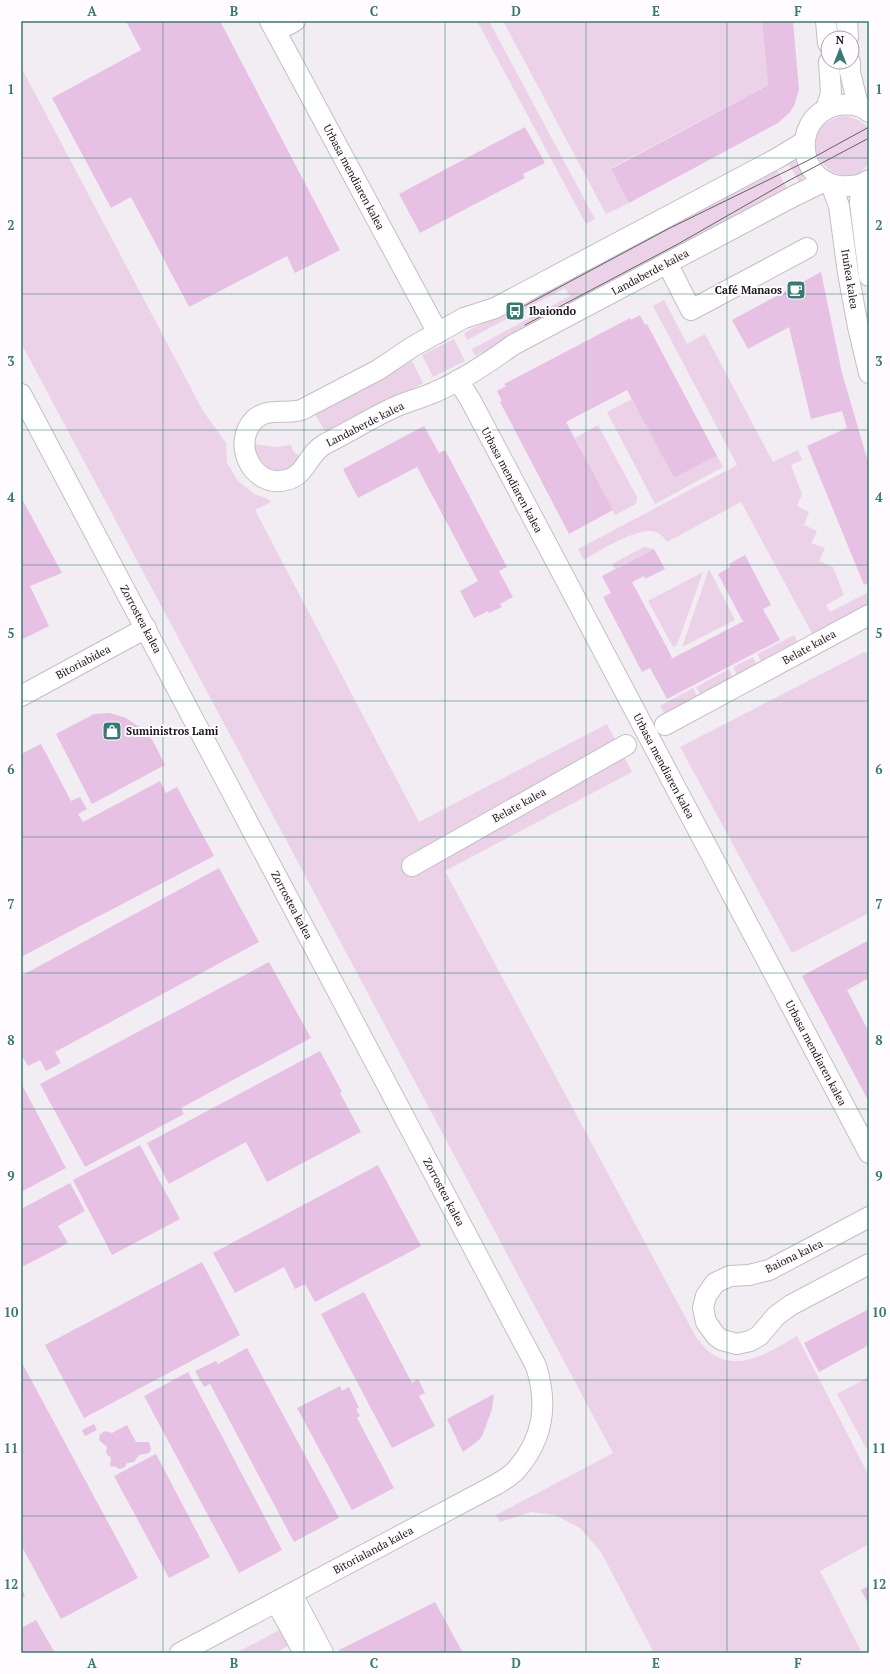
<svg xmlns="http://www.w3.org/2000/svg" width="890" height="1674" viewBox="0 0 890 1674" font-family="'PT Serif',serif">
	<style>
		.green { fill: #ebd2e9 }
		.building { fill: #e7c1e4 }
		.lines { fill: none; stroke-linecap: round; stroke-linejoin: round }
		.minor-casing { stroke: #c3bfc3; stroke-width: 22 }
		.minor { stroke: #fff; stroke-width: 20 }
		.tram { stroke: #646163; stroke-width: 1 }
		.grid { fill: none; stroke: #357b72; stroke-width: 1; stroke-opacity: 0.55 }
		.labels { text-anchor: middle; stroke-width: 4; stroke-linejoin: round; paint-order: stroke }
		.street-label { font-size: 11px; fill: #191718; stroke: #fffbff }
		.poi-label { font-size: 11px; font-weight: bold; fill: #191718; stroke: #fffbff; text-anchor: start }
		.neatline { fill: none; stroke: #357b72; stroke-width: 1.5 }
		.grid-label { font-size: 13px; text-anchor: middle; font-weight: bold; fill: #357b72 }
	</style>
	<rect width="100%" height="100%" fill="#f2edf2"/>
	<g class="green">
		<path d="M477 21H489L595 219 586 224Z"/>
		<path d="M503 21H762L768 85 611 168 629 203 606 214Z"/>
		<path d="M21 67 203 411 226 443 227 463 238 481 254 494 266 498 271 502 255 510 419 822 607 724 632 772 445 871 696 1337C700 1341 704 1348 708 1351 738 1375 771 1351 797 1336L869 1476V1544L820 1571 862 1653H654L601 1552 580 1528 555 1515 531 1512 500 1522 496 1515 613 1453 21 343Z"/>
		<path d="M844 116C855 117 861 121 869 128V163C836 206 781 129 844 116Z"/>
		<path d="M792 159 796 161 804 177 800 184 787 161Z"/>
		<path d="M776 168 788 190 475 356 472 349 570 296 565 288 467 340 464 333Z"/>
		<path d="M664 300 687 344 705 334 773 462 798 450 802 460 791 465 802 494 797 506 809 512 804 525 817 531 811 543 825 548 819 561 833 567 844 595 826 605 830 612 869 592V607L814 637 741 502 667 542C664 537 661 534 656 532 638 526 600 551 584 560L578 549 737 465 653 306Z"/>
		<path d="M454 339 465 361 433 377 422 355Z"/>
		<path d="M412 361 423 383 327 434 314 413Z"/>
		<path d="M632 399 674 478 717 456 723 467 655 504 607 412Z"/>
		<path d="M598 425 637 497 636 504 615 515 575 438Z"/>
		<path d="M254 444 275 447 291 445 293 451 302 458C298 461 294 466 290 468 272 479 256 460 254 444Z"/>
		<path d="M644 547 654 549 615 569 612 564Z"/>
		<path d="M709 569 735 620 682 647Z"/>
		<path d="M703 572 677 645 673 647 648 601Z"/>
		<path d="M794 635 799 645 763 664 757 654Z"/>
		<path d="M864 652 869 654V913L792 953 680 747Z"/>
		<path d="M753 657 758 667 738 677 733 667Z"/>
		<path d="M729 669 734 680 701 697 696 687Z"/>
		<path d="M693 688 699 699 666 716 660 706Z"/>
		<path d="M867 1378 869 1381V1447L866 1448 837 1394Z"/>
		<path d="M283 1628 292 1644 275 1653H236Z"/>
	</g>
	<g class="building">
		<path d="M126 21H220L340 250 295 273 287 256 189 307 131 197 111 208 52 98 141 50Z"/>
		<path d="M762 21H793L799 90 794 106 790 112 778 123 629 203 611 169 768 85Z"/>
		<path d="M525 127 545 163 523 174 525 178 420 233 399 194Z"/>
		<path d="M821 272 842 373 869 465V582L864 585 807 446 847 428 842 411 811 419 789 327 748 349 732 320Z"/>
		<path d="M640 315 645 325 647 324 717 456 674 478 627 390 566 422 613 510 569 534 500 402 502 401 497 391 506 386 504 384 630 318 631 320Z"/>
		<path d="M424 426 439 453 445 450 507 567 499 571 513 597 500 604 502 607 489 613 488 611 474 618 460 591 478 581 417 467 358 498 343 469Z"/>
		<path d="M21 497 62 573 30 586 49 626 21 640Z"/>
		<path d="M654 549 665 569 645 579 644 576 632 582 672 657 671 659 744 621 742 620 718 574 730 567 729 564 745 555 771 605 763 609 780 640 667 699 650 668 642 672 603 597 611 593 602 576Z"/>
		<path d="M110 713 126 718 145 731 153 741 165 765 92 804 56 734 94 714Z"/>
		<path d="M41 744 71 801 80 797 87 809 78 814 83 822 160 781 166 793 177 787 214 856 21 957V754Z"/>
		<path d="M219 868 259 942 55 1052 61 1063 46 1071 40 1060 28 1066 21 1054V976Z"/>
		<path d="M869 940V978L847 990 869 1032V1102L802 976Z"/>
		<path d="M269 962 311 1038 181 1108 184 1114 85 1167 40 1084Z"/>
		<path d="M320 1051 342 1092 340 1093 361 1132 267 1182 246 1142 169 1184 147 1143Z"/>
		<path d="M21 1083 66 1168 21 1192Z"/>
		<path d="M140 1145 180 1219 112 1255 73 1180Z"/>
		<path d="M378 1165 421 1246 315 1302 305 1284 295 1289 284 1267 235 1293 213 1253Z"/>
		<path d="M70 1183 85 1211 58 1226 68 1243 24 1266 21 1262V1209Z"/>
		<path d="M202 1262 240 1335 84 1418 45 1345Z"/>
		<path d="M364 1292 412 1383 418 1379 425 1393 419 1396 435 1426 392 1448 321 1314Z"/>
		<path d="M869 1309V1345L819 1372 804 1343Z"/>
		<path d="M247 1348 339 1518 294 1542 210 1384 204 1387 195 1371 216 1361 218 1364Z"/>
		<path d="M21 1361 138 1578 61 1619 21 1545Z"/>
		<path d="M188 1372 282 1550 239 1573 144 1396Z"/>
		<path d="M340 1386 342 1391 349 1387 359 1408 356 1409 360 1416 357 1418 394 1488 352 1510 297 1408Z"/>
		<path d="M494 1394 492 1409 483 1434 479 1440 463 1452 447 1419Z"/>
		<path d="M94 1424 97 1430 85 1436 82 1430Z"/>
		<path d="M127 1425 136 1442H149L151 1449 149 1453 139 1455 134 1462 127 1463 125 1467 119 1469 116 1467 110 1466 111 1458 106 1453 107 1447 99 1440 100 1434 105 1431 112 1433Z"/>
		<path d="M156 1454 210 1557 169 1578 114 1476Z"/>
		<path d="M869 1586V1605L861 1590Z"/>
		<path d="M21 1587 25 1596 21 1598Z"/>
		<path d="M435 1602 463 1653H341L339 1650Z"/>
		<path d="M36 1620 55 1653H21V1628Z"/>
	</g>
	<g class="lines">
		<g class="minor-casing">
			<g id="minor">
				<path d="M270 21 438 333"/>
				<path d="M826 21 828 43"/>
				<path d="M847 21 848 38"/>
				<path d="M276 31 295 21"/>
				<path d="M850 62V72L858 105"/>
				<path d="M826 109 831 93 829 62"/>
				<path d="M869 112C860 104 846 103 834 106 787 121 800 191 849 186 856 186 863 184 869 180"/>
				<path d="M804 142 776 159 495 308 464 318 412 347 378 370 307 407C303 409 300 411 296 411 282 413 266 409 255 419 230 443 253 489 286 480 306 476 308 453 325 444 349 432 371 418 395 407 408 401 422 398 435 392 463 380 488 363 513 345L796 195 825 181"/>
				<path d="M867 181 861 190 860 203 869 276"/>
				<path d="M831 184 839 206 848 273 858 327 869 373"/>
				<path d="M667 263 691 310 807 248"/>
				<path d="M458 380 471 401 869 1153"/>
				<path d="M21 394 536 1366C548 1404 544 1438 517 1469 512 1475 504 1480 497 1484L180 1653"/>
				<path d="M21 696 146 628"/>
				<path d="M665 725 869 615"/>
				<path d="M412 866 626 745"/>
				<path d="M869 1217 769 1270 749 1275 730 1276 715 1283 706 1296 703 1308 706 1322 716 1336 722 1340 737 1344 750 1341 759 1336 776 1316 791 1305 869 1264"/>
				<path d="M292 1594 323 1653"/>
				<path d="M276 1602 304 1653"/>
			</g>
		</g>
		<use href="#minor" class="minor"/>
		<g class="tram">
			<path d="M515 311 668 229 807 161 869 127"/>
			<path d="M525 325 678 244 788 181 869 138"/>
		</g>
	</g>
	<path class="grid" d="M163 21V1653M304 21V1653M445 21V1653M586 21V1653M727 21V1653M21 158H869M21 294H869M21 430H869M21 565H869M21 701H869M21 837H869M21 973H869M21 1109H869M21 1244H869M21 1380H869M21 1516H869"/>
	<defs>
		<g id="cafe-square" transform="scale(1)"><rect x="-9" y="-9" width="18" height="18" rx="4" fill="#357b72" stroke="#fffbff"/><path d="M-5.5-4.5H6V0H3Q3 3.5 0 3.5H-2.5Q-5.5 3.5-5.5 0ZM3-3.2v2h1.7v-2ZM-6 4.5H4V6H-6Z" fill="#fff"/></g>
		<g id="bus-square" transform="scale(1)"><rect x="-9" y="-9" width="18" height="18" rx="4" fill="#357b72" stroke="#fffbff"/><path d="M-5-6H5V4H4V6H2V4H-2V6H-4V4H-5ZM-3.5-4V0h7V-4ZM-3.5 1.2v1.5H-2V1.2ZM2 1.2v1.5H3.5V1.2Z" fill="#fff"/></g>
		<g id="shop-square" transform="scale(1)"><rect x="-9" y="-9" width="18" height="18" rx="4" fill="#357b72" stroke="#fffbff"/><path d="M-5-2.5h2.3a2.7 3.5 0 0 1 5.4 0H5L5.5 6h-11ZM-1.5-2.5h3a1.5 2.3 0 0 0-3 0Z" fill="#fff"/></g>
	</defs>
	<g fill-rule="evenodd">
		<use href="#cafe-square" x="796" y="290"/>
		<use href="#bus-square" x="515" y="311"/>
		<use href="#shop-square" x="112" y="731"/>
	</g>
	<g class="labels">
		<g class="street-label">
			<text transform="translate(354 177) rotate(62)" y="4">Urbasa mendiaren kalea</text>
			<text transform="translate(650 272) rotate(-28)" y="4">Landaberde kalea</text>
			<text transform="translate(850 279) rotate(81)" y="4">Iruñea kalea</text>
			<text transform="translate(365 424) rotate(-27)" y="4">Landaberde kalea</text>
			<text transform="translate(512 480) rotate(62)" y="4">Urbasa mendiaren kalea</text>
			<text transform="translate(141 619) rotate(62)" y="4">Zorrostea kalea</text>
			<text transform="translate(809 647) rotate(-29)" y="4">Belate kalea</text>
			<text transform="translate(83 662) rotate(-28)" y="4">Bitoriabidea</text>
			<text transform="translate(664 766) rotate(62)" y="4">Urbasa mendiaren kalea</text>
			<text transform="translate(519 805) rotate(-29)" y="4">Belate kalea</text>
			<text transform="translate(292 905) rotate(62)" y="4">Zorrostea kalea</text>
			<text transform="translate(816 1053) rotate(62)" y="4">Urbasa mendiaren kalea</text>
			<text transform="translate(444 1192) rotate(62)" y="4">Zorrostea kalea</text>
			<text transform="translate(794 1256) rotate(-26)" y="4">Baiona kalea</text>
			<text transform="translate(373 1550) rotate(-28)" y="4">Bitorialanda kalea</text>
		</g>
		<g class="poi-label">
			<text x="782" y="294" text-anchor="end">Café Manaos</text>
			<text x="529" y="315">Ibaiondo</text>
			<text x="126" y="735">Suministros Lami</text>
		</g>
	</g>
	<rect width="890" height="1674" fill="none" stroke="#fffbff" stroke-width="44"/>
	<g transform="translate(840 50)"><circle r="19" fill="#fffbff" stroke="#a3a0a3"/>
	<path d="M0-3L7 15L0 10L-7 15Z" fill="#357b72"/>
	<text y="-6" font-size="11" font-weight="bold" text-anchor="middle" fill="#191718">N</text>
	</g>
	<rect x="22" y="22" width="846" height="1630" class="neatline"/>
	<g class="grid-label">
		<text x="92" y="16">A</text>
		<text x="234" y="16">B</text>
		<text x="374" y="16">C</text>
		<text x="516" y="16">D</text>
		<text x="656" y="16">E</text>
		<text x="798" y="16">F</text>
		<text x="11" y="94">1</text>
		<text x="879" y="94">1</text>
		<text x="11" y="230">2</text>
		<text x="879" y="230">2</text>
		<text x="11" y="366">3</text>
		<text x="879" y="366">3</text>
		<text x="11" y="502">4</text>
		<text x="879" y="502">4</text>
		<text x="11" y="638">5</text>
		<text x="879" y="638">5</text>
		<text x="11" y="774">6</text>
		<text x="879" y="774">6</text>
		<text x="11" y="909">7</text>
		<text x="879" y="909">7</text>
		<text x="11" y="1045">8</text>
		<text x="879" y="1045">8</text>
		<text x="11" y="1181">9</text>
		<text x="879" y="1181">9</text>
		<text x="11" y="1317">10</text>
		<text x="879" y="1317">10</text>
		<text x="11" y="1453">11</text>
		<text x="879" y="1453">11</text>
		<text x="11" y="1589">12</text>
		<text x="879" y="1589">12</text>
		<text x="92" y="1668">A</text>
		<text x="234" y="1668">B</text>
		<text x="374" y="1668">C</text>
		<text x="516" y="1668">D</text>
		<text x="656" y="1668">E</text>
		<text x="798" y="1668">F</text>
	</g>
</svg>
